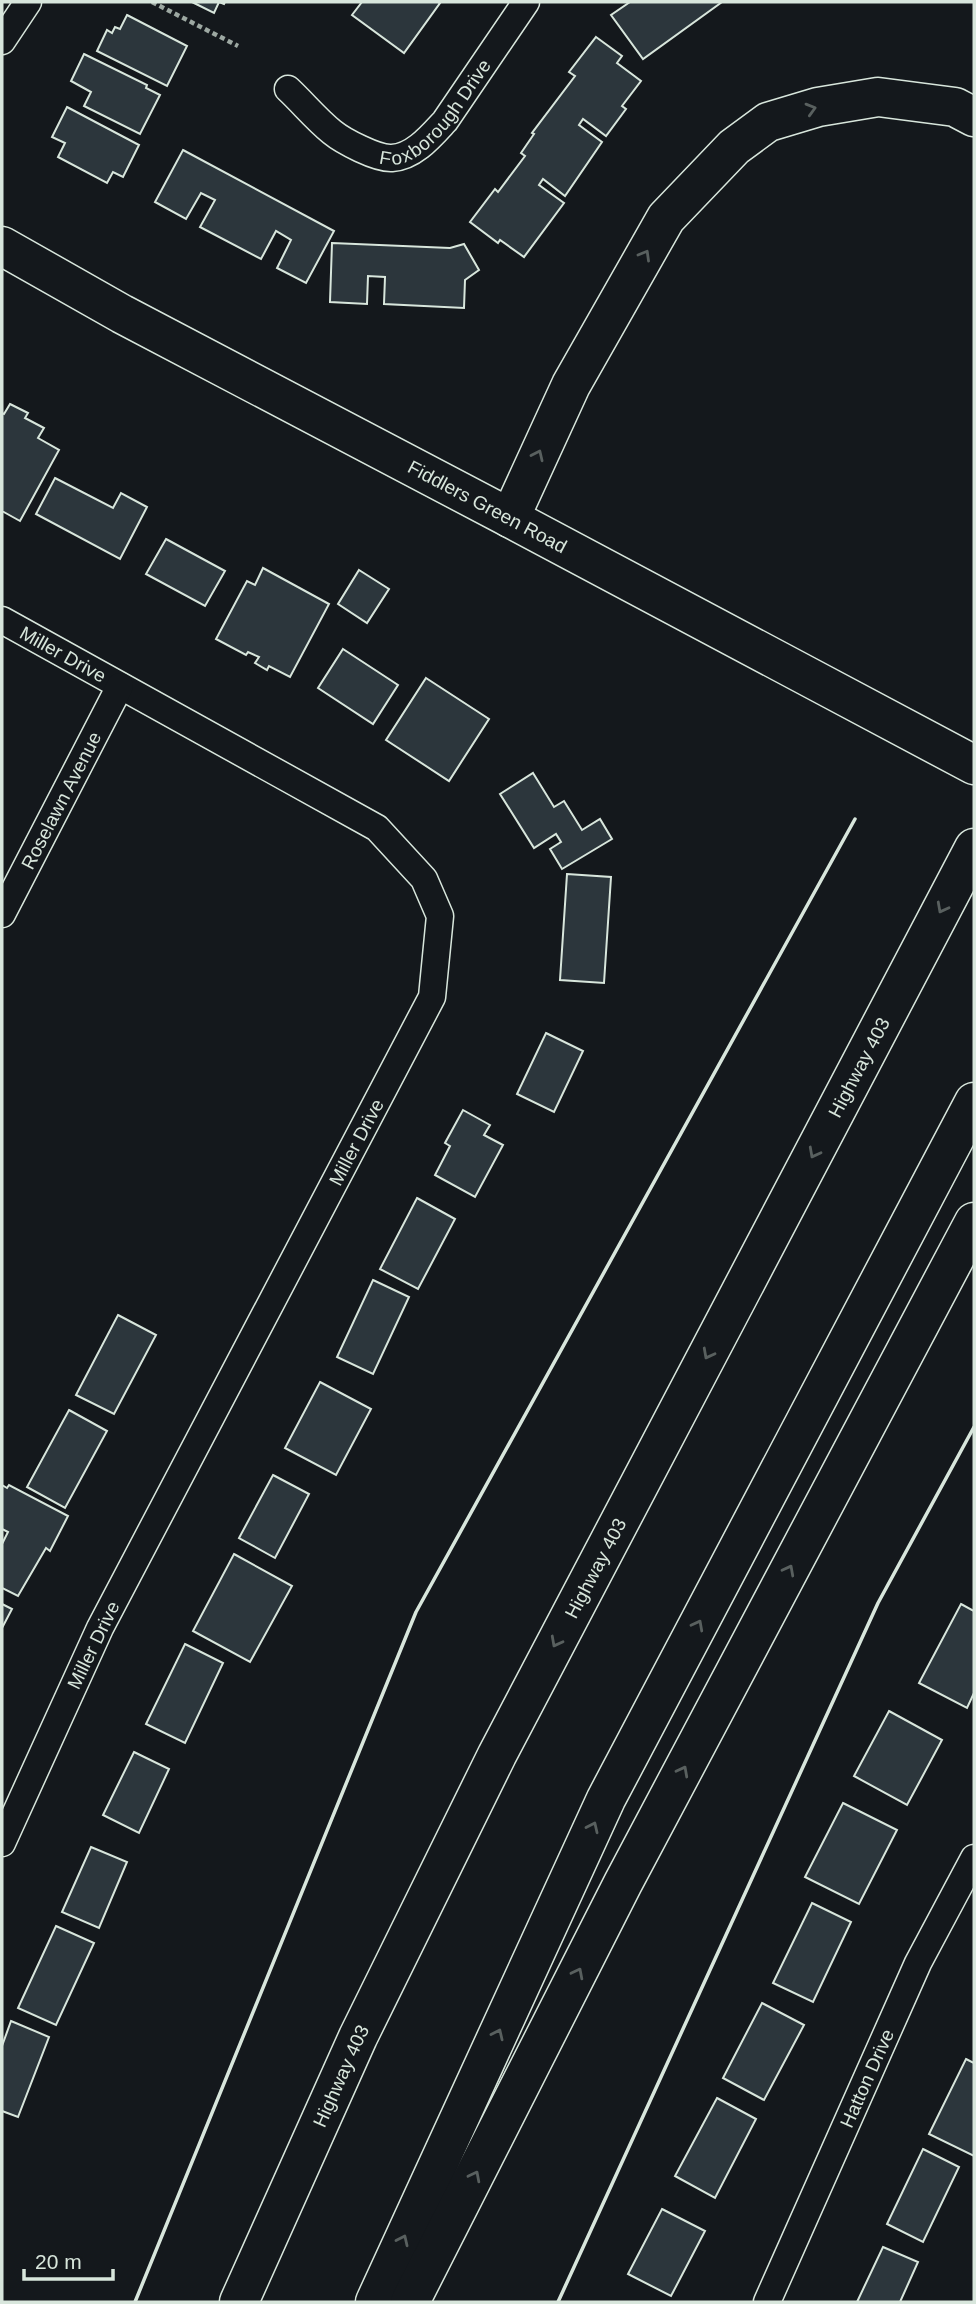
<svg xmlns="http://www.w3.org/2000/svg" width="976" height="2304" viewBox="0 0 976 2304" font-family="Arial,sans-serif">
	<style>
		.building { fill: #2c363c; stroke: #d8e6dc; stroke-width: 2 }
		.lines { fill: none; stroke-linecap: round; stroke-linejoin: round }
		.street-casing { stroke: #d8e6dc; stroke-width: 29 }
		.secondary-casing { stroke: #d8e6dc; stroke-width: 41 }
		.highway-casing { stroke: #d8e6dc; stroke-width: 41 }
		.path { stroke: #9da8a2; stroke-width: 4.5; stroke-dasharray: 5 3.5; stroke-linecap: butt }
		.street { stroke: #14181c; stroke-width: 26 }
		.secondary { stroke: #14181c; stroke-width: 38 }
		.highway { stroke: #14181c; stroke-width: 38 }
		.wall { stroke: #d8e6dc; stroke-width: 3.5 }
		.oneway { stroke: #59605f }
		.labels { text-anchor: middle; stroke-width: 5; stroke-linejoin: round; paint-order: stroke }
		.street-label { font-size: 19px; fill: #d8e6dc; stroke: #14181c }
	</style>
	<rect width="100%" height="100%" fill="#14181c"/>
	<g class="building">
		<path d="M192 2H225L224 4 219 2 214 13Z"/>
		<path d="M362 2H438L440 3 404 53 352 15Z"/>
		<path d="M630 2H722L643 59 611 15Z"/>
		<path d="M127 15 187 46 167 86 97 51 107 30 112 33 115 27 120 29Z"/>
		<path d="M596 37 622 56 617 63 641 81 622 106 626 109 606 136 583 119 579 125 602 142 565 196 543 179 539 185 564 203 524 257 500 240 498 243 470 222 495 189 498 192 525 156 521 153 534 134 532 133 575 76 569 72Z"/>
		<path d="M84 54 147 85 146 88 160 95 140 134 84 106 91 92 71 81Z"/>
		<path d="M67 107 139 145 123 177 113 172 107 183 58 157 65 143 52 137Z"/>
		<path d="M183 150 334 231 306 283 277 268 291 240 276 231 261 259 200 227 215 200 201 193 186 219 155 202Z"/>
		<path d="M332 243 450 248 464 244 479 270 465 280 464 308 384 304 385 277 368 276 367 304 330 302Z"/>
		<path d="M10 404 28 413 25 418 44 428 38 438 59 450 20 521 2 511V413L4 414Z"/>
		<path d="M55 478 113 508 121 493 147 507 120 559 36 514Z"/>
		<path d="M166 539 225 571 205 606 146 574Z"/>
		<path d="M263 568 329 604 290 677 269 666 267 670 255 663 259 657 248 652 246 655 216 639 247 581 255 585Z"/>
		<path d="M359 570 389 589 367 623 338 604Z"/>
		<path d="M343 649 398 685 373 724 318 688Z"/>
		<path d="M426 678 489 719 449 781 386 740Z"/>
		<path d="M533 773 554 807 564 801 582 830 600 819 612 839 562 869 550 849 561 842 556 834 534 848 500 794Z"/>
		<path d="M567 874 611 877 604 983 560 980Z"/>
		<path d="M546 1033 583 1051 554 1112 517 1094Z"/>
		<path d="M463 1110 490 1125 484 1135 503 1145 475 1197 435 1175 450 1146 445 1143Z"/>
		<path d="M417 1198 455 1219 418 1289 380 1269Z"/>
		<path d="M373 1280 409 1297 373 1374 337 1357Z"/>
		<path d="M118 1315 156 1335 114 1414 76 1395Z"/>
		<path d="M320 1382 371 1409 336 1475 285 1448Z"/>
		<path d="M69 1410 107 1431 65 1508 27 1487Z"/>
		<path d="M273 1475 309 1494 275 1558 239 1538Z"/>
		<path d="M2 1485 7 1488 9 1485 68 1516 50 1551 46 1548 18 1596 2 1588V1544L8 1532 2 1529Z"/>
		<path d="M234 1554 292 1586 250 1662 193 1631Z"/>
		<path d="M2 1604 12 1609 2 1628Z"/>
		<path d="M961 1604 974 1611V1693L967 1708 919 1683Z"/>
		<path d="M185 1644 223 1663 185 1743 146 1724Z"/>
		<path d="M889 1711 942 1740 907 1805 854 1776Z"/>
		<path d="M134 1752 169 1769 139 1833 103 1815Z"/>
		<path d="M843 1803 897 1830 859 1904 805 1877Z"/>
		<path d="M91 1847 127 1862 99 1928 62 1912Z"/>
		<path d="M812 1903 851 1922 813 2002 773 1983Z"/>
		<path d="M56 1926 94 1943 56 2025 18 2008Z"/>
		<path d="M762 2003 804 2025 764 2100 723 2078Z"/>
		<path d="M11 2021 49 2037 18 2117 2 2111V2046Z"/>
		<path d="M966 2059 974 2063V2156L929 2134Z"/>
		<path d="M717 2098 756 2119 715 2198 675 2176Z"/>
		<path d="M923 2149 959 2167 923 2242 887 2224Z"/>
		<path d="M662 2209 705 2231 671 2296 628 2274Z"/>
		<path d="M883 2247 918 2262 900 2302H857Z"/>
	</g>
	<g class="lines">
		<g class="street-casing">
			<g id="street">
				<path d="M2 41 28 2"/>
				<path id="s1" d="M288 89C303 103 316 119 332 132 343 141 377 159 392 158 414 157 432 135 445 121L526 2"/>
				<path id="s2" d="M2 620 377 828 424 879 440 916 432 997 100 1628 2 1843"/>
				<path id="s3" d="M2 914 120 686"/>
				<path id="s4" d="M767 2302 918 1963 974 1858"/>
			</g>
		</g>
		<g class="secondary-casing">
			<g id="secondary">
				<path id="s5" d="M2 246 122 314 510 518 974 765"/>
			</g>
		</g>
		<g class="highway-casing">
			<g id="highway">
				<path d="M510 518 571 385 666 218 734 147 768 122 818 107 878 97 955 107 974 117"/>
				<path id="s6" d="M239 2302 358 2037 497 1755 974 848"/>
				<path d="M375 2302 606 1799 974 1102"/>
				<path d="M410 2302 623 1883 974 1222"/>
			</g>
		</g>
		<path class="path" d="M152 2 238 46"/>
		<use href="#street" class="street"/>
		<use href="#secondary" class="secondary"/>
		<use href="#highway" class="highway"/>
		<g class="wall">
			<path d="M135 2302 416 1612 855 819"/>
			<path d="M558 2302 878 1603 974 1427"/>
		</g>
	</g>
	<defs><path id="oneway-chevron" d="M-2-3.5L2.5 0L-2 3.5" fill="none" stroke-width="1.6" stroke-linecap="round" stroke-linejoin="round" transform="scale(1.75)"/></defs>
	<g class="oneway">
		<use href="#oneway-chevron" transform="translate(811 109) rotate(-16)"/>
		<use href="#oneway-chevron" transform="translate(645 255) rotate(-60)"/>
		<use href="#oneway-chevron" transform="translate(538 455) rotate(-65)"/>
		<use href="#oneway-chevron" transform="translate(942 908) rotate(118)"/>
		<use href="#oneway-chevron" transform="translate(814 1153) rotate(118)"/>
		<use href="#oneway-chevron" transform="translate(708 1354) rotate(118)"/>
		<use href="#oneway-chevron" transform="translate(789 1570) rotate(-62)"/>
		<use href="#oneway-chevron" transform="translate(698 1625) rotate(-62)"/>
		<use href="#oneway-chevron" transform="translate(556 1642) rotate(118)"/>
		<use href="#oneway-chevron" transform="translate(683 1771) rotate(-62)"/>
		<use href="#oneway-chevron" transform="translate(593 1827) rotate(-65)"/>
		<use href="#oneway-chevron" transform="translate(578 1973) rotate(-63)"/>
		<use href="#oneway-chevron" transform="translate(498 2034) rotate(-65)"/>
		<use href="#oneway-chevron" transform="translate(475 2176) rotate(-63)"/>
		<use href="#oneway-chevron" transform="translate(403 2240) rotate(-65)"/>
	</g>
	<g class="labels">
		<g class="street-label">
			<text dy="7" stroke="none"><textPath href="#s1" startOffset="191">Foxborough Drive</textPath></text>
			<text dy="7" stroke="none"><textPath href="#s5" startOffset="551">Fiddlers Green Road</textPath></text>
			<text dy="7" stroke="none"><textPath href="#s2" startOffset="70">Miller Drive</textPath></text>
			<text dy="7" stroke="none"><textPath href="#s3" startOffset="128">Roselawn Avenue</textPath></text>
			<text dy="7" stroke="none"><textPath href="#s6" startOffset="1382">Highway 403</textPath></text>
			<text transform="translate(356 1142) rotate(-62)" y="7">Miller Drive</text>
			<text dy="7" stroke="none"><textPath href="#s6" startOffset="816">Highway 403</textPath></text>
			<text transform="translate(93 1645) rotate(-64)" y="7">Miller Drive</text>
			<text dy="7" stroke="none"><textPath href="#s6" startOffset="248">Highway 403</textPath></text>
			<text dy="7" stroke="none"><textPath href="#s4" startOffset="245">Hatton Drive</textPath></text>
		</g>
	</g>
	<rect width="976" height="2304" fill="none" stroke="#d8e6dc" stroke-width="7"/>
	<path d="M24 2269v10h89v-10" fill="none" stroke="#d8e6dc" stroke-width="3.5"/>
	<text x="35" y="2269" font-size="21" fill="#d8e6dc" stroke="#14181c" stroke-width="5" paint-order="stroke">20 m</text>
</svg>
